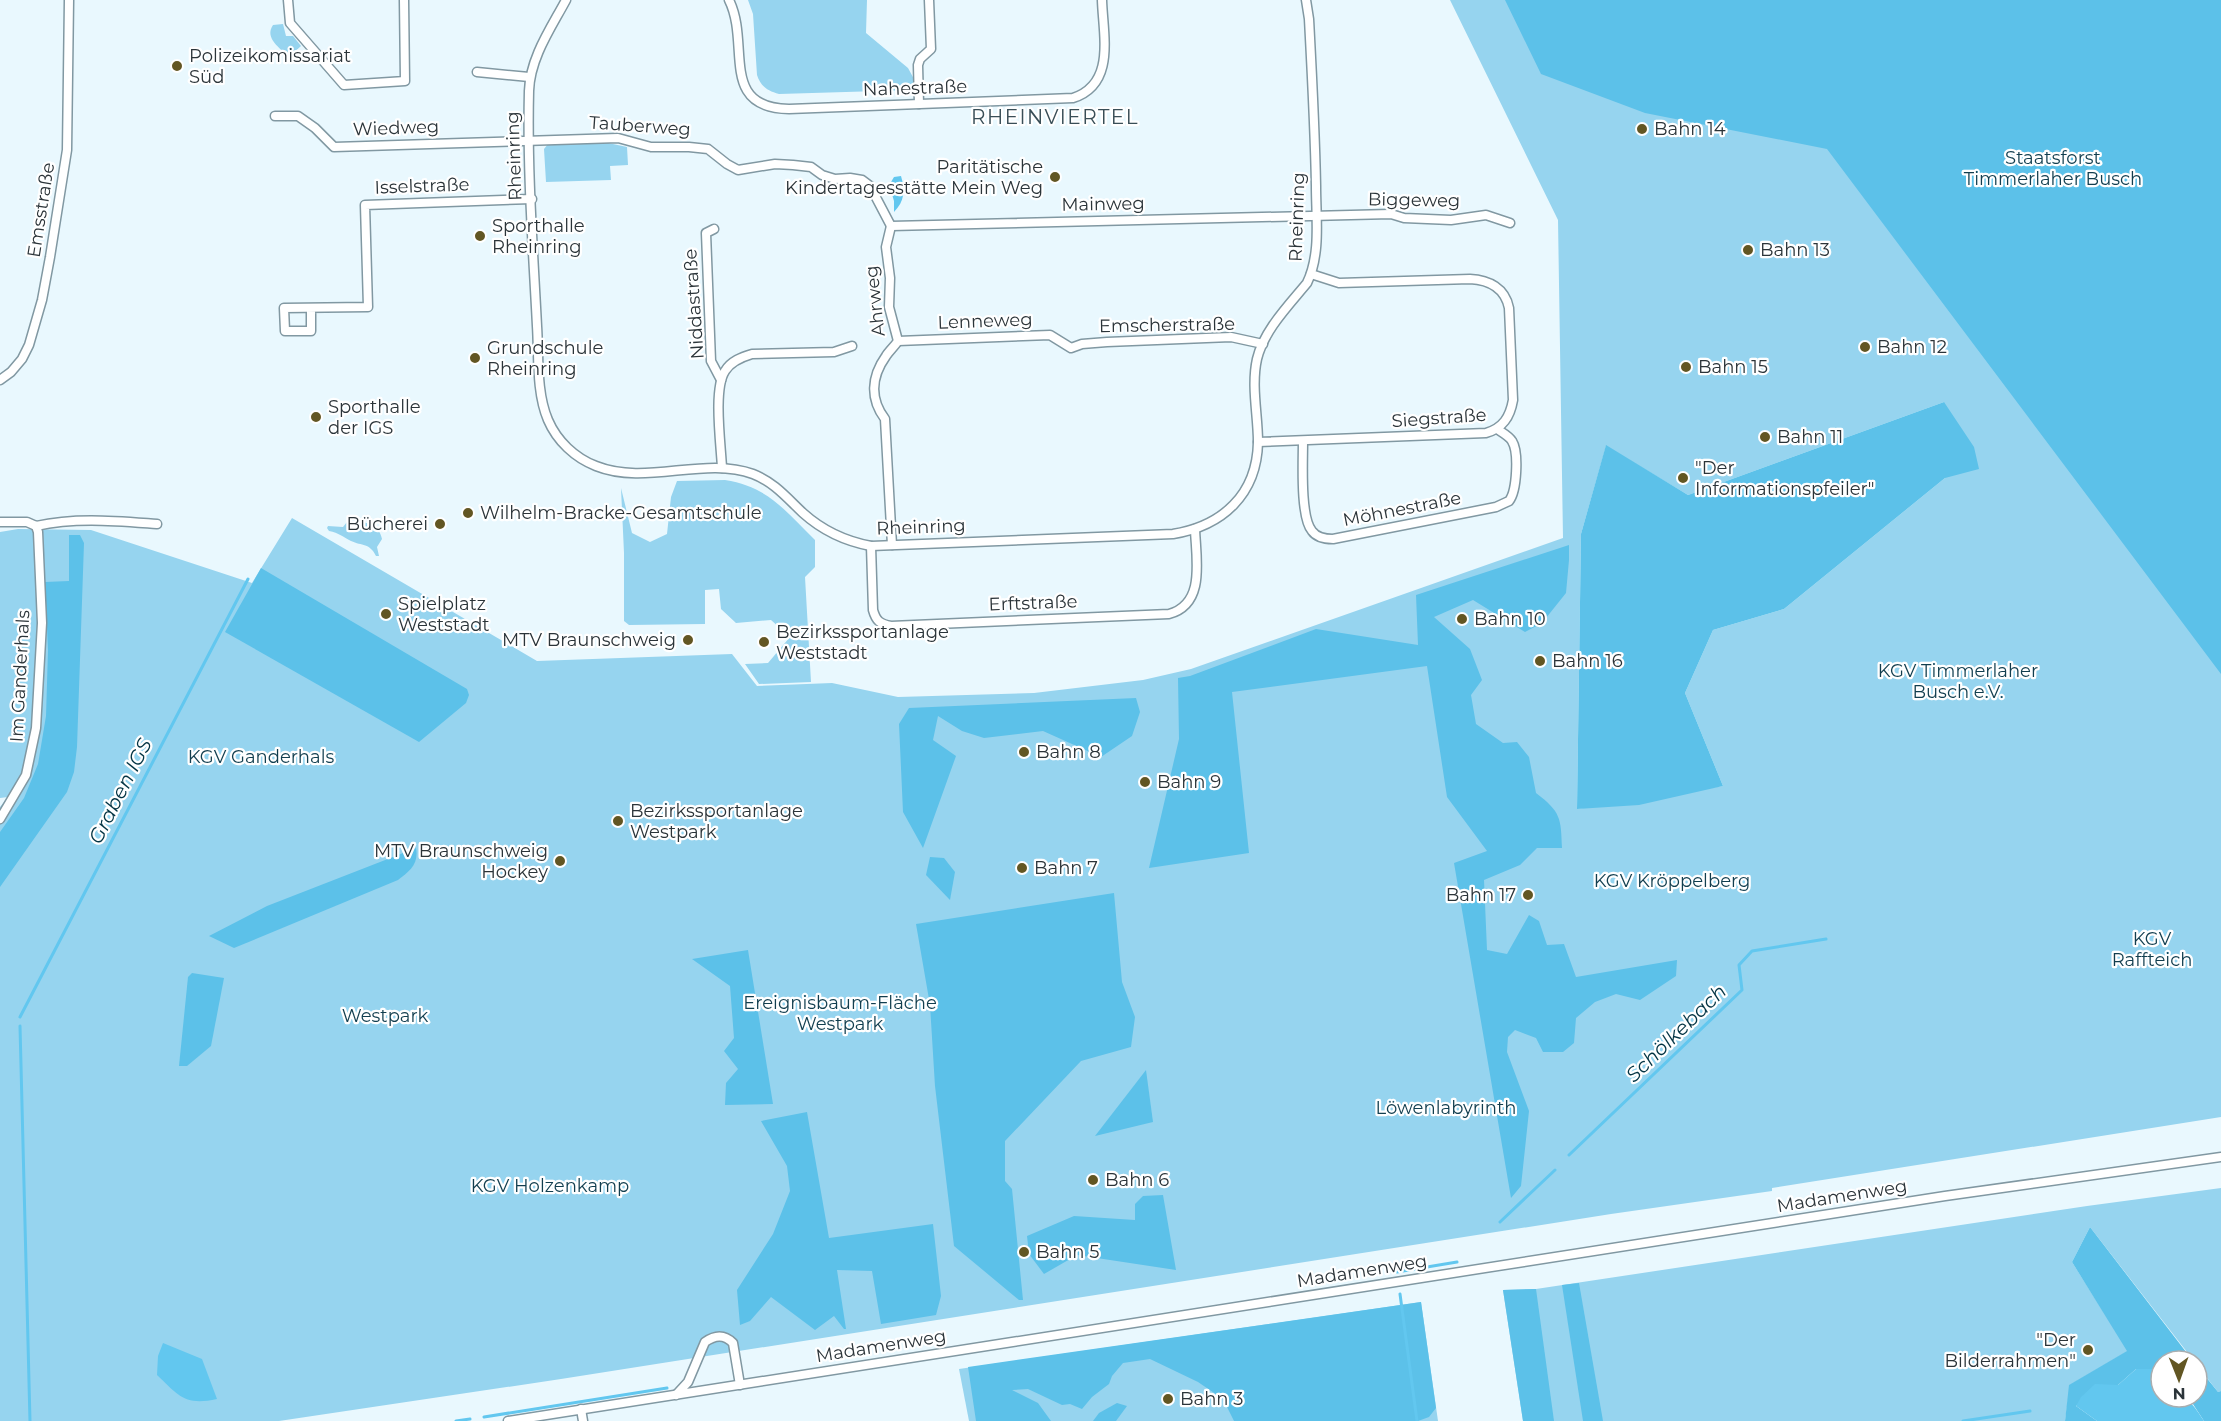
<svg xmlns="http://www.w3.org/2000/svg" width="2221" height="1421" viewBox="0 0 2221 1421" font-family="Montserrat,sans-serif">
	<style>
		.green { fill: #96d4ef; fill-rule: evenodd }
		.forest { fill: #5cc1e9 }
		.water { fill: #62c7ef }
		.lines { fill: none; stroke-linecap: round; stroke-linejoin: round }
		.stream { stroke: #62c7ef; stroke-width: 3 }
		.street-casing { stroke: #8198a2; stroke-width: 11 }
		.street { stroke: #fff; stroke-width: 8 }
		.poi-dot { fill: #625623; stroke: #fff; stroke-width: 2 }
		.labels { text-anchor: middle; stroke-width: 4.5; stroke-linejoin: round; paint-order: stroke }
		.poi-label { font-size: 18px; fill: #2b3439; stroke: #fff; text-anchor: start }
		.street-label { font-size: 18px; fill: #2b3439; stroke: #fff }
		.park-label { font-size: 18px; fill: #113e4f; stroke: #fff }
		.neighbourhood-label { font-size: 20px; letter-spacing: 1.5px; fill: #394e57; stroke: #fff }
		.water-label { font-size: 20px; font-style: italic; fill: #033444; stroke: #fff }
	</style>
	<rect width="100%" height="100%" fill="#e9f8fe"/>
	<g class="green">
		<path d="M748 0H867L866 33 908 68 914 79 912 90 779 94C768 91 761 87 757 75L753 14Z"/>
		<path d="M1450 0H2221V1117L1772 1188V1191L1611 1214 561 1379 279 1421H0V807L8 797 0 798V532L18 529 91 530 252 583 292 518 537 661 732 654 757 686 832 683 898 697 1034 693 1143 680 1191 669 1563 538 1558 220ZM1944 402 1945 478 1784 609 1713 630 1685 693 1723 786 1577 809 1581 534 1606 446 1688 495Z"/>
		<path d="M283 24 286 36H293L301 46 289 57C280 48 264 38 273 25Z"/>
		<path d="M594 140 627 147 628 165 610 166 611 180 546 182 544 149 548 144Z"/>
		<path d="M725 480C769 487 785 511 815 540V567L805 577 811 682 759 684 745 664 768 663 790 637 771 620 736 623 721 609 719 589 705 590V624L629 625 624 621V553L621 488 632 533 650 542 667 534 671 497 677 481Z"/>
		<path d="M354 520C367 523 379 524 382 539L377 547 379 556H376C370 543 362 546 351 541 343 537 339 533 329 531L327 528 328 526 343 527 347 522Z"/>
		<path d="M2221 1188V1391L2218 1392 2197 1365V1361H2194L2090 1227 2072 1262 2128 1351 2070 1385 2065 1421H1523L1503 1290 1536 1289 2087 1206Z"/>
		<path d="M1421 1302 1438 1421H969L959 1369Z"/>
	</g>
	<g class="forest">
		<path d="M1505 0H2221V674L1827 149 1645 113 1541 74Z"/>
		<path d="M1944 402 1974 447 1979 469 1945 478 1784 609 1713 630 1685 693 1723 786 1639 805 1577 809 1581 534 1606 445 1688 495Z"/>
		<path d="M69 535H80L84 543 77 747 74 772 67 792 0 887V832L24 798 38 764 46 716 48 650 45 582 69 581Z"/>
		<path d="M1569 545V560L1566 593 1542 623 1525 632 1473 600 1434 617 1470 649 1482 680 1471 695 1476 724 1503 743 1517 742 1529 757 1536 793C1561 812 1561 818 1562 848H1537L1520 865 1484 880 1487 950 1507 954 1529 915 1539 921 1547 945 1564 944 1576 977 1677 960 1676 976 1640 1000 1616 994 1595 1002 1576 1018 1574 1043 1563 1052H1543L1536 1038 1515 1030 1508 1037 1507 1052 1529 1111 1521 1186 1511 1198 1454 863 1487 851 1447 797 1427 666 1232 692 1249 853 1149 868 1179 739 1178 678 1190 676 1316 629 1418 645 1416 595Z"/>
		<path d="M261 568 467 689 469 695 466 703 419 742 225 632Z"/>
		<path d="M1136 698 1140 712 1132 736 1101 757 1043 731 984 738 962 731 938 716 933 740 956 756 923 848 903 812 899 724 909 708Z"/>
		<path d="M416 848C419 864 410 871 398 880L234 948 209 936 267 906Z"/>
		<path d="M930 857 944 858 955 872 950 900 926 875Z"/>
		<path d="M1114 893 1122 982 1135 1017 1131 1047 1081 1061 1005 1141V1181L1012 1189 1023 1300H1019L954 1246 935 1086 930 1005 916 924Z"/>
		<path d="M748 950 773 1104 725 1105 726 1083 738 1069 724 1051 734 1038 730 986 692 959Z"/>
		<path d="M192 973 224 978 211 1046 187 1066H179L188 977Z"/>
		<path d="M1146 1070 1153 1122 1095 1136Z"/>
		<path d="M807 1112 829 1238 933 1224 941 1296 936 1315 881 1324 872 1271 837 1270 846 1329H844L834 1316 815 1330 771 1297 750 1321 740 1325 737 1290 773 1234 790 1191 787 1166 761 1121Z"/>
		<path d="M1163 1195 1176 1270 1077 1255 1044 1274 1029 1254 1027 1236 1074 1216 1135 1220V1204L1143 1196Z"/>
		<path d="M2090 1227 2193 1361H2161V1373L2159 1369H2136L2118 1385H2095L2076 1406 2097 1421H2065L2069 1385 2127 1351 2072 1262Z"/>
		<path d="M1579 1283 1603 1421H1583L1562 1285Z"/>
		<path d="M1536 1289 1554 1421H1523L1503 1290Z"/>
		<path d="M1421 1302 1436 1408 1429 1417 1418 1421H1234L1223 1399 1198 1382 1150 1359 1123 1363 1112 1376 1109 1384 1092 1397 1082 1409 1070 1404 1062 1405 1028 1389 1012 1390 1038 1403 1051 1421H976L968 1367Z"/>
		<path d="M2197 1366 2218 1392 2221 1391V1421H2204L2191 1401 2183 1397H2197Z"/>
		<path d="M1117 1403 1127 1406 1116 1421H1093L1099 1413Z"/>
	</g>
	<g class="water">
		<path d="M901 176C905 190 905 201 894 212V201L891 191V182L894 177Z"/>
		<path d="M163 1343 202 1359 217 1399C185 1406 179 1396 157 1375L158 1356Z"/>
		<path d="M2136 1369H2159L2161 1373V1397C2188 1397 2189 1398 2204 1421H2097L2076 1406 2081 1397 2095 1384 2118 1385Z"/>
	</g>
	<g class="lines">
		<g class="stream">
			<path d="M20 1017 248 579"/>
			<path d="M20 1026 30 1421"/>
			<path d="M1569 1155 1742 990 1739 965 1752 951 1826 939"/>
			<path d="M1500 1222 1555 1170"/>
			<path d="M1397 1272 1457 1262"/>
			<path d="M1400 1294 1417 1421"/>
			<path d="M484 1417 667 1388"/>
			<path d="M456 1421 470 1419"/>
			<path d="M1963 1421 2030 1411"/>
		</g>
		<g class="street-casing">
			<g id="street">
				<path d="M288 0 290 23 344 85 405 81 404 0"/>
				<path d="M566 0C551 28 530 58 529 91 527 169 533 248 537 326 539 356 536 392 548 420 557 441 575 458 596 466 646 486 704 456 753 474 774 482 787 498 803 513 823 531 844 541 871 546L1173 534C1222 526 1257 495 1258 442 1258 415 1251 386 1257 359 1264 330 1289 305 1307 283 1321 254 1316 218 1316 186 1315 130 1312 75 1309 19L1306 0"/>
				<path d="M729 0C751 44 718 108 789 109L1073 98C1116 84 1103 35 1102 0"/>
				<path d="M477 72 529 77"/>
				<path d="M919 104 918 65 920 59 931 49 929 0"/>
				<path d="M275 116H298L315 128 334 147 618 138 651 147H689L708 149 727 164 738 170 775 164 793 165 811 167 822 175 835 179 850 178 862 180 870 186 891 226"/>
				<path d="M891 226 1391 214 1404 218 1451 220 1486 215 1510 223"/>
				<path d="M891 226 886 247 890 278 889 307 898 341C894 347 889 351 886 356 871 377 870 399 885 419L892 545"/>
				<path d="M714 229 706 233 711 361 721 380"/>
				<path d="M311 308V331H285L284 308 368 307 365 205 532 199"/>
				<path d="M898 341 1050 335 1071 348 1082 344 1107 342 1231 337 1263 344"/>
				<path d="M0 380 11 372 22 359 29 345 42 300 50 257 67 150 69 0"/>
				<path d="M1303 441C1303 461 1300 517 1312 531 1317 538 1325 539 1333 539L1496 507 1509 501C1517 491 1519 452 1512 441 1509 436 1503 433 1497 429"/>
				<path d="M1258 442 1486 433C1503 428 1510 417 1513 400L1509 308C1505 288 1489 280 1470 279L1339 283 1311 274"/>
				<path d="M722 468C721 445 713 389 725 371 731 361 742 357 752 354L834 352 852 346"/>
				<path d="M0 522H27L36 526C76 517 116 521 157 524"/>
				<path d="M871 546 873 610C876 621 880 624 891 626L1169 614C1206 604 1196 559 1195 529"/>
				<path d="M0 819 26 775 36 728 42 623 38 532 36 526"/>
				<path d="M676 1395 688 1382 705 1342C715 1335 724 1334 733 1343L740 1385"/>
				<path d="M581 1409 583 1421"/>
				<path d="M508 1421 1945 1196 2221 1157"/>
			</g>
		</g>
		<use href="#street" class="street"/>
	</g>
	<g class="poi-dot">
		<circle cx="177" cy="66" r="6"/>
		<circle cx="1642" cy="129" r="6"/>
		<circle cx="1055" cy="177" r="6"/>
		<circle cx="480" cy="236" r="6"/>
		<circle cx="1748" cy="250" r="6"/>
		<circle cx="1865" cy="347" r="6"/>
		<circle cx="475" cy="358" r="6"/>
		<circle cx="1686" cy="367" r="6"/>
		<circle cx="316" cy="417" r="6"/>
		<circle cx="1765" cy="437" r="6"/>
		<circle cx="1683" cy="478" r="6"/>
		<circle cx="468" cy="513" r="6"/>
		<circle cx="440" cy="524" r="6"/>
		<circle cx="386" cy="614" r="6"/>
		<circle cx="1462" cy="619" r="6"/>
		<circle cx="688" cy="640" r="6"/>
		<circle cx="764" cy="642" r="6"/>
		<circle cx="1540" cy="661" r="6"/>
		<circle cx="1024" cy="752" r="6"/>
		<circle cx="1145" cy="782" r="6"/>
		<circle cx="618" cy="821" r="6"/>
		<circle cx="560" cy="861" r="6"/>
		<circle cx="1022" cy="868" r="6"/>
		<circle cx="1528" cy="895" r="6"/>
		<circle cx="1093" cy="1180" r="6"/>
		<circle cx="1024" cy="1252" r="6"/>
		<circle cx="2088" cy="1350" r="6"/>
		<circle cx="1168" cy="1399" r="6"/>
	</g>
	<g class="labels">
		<g class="poi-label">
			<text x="189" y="62">Polizeikomissariat<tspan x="189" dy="21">Süd</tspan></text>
			<text x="1654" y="135">Bahn 14</text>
			<text x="1043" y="173" text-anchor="end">Paritätische<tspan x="1043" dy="21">Kindertagesstätte Mein Weg</tspan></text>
			<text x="492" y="232">Sporthalle<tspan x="492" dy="21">Rheinring</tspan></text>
			<text x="1760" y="256">Bahn 13</text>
			<text x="1877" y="353">Bahn 12</text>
			<text x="487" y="354">Grundschule<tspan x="487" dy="21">Rheinring</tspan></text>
			<text x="1698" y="373">Bahn 15</text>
			<text x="328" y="413">Sporthalle<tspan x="328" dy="21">der IGS</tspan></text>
			<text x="1777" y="443">Bahn 11</text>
			<text x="1695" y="474">"Der<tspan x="1695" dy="21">Informationspfeiler"</tspan></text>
			<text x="480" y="519">Wilhelm-Bracke-Gesamtschule</text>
			<text x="428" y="530" text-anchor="end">Bücherei</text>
			<text x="398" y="610">Spielplatz<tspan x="398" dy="21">Weststadt</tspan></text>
			<text x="1474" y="625">Bahn 10</text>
			<text x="776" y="638">Bezirkssportanlage<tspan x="776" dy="21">Weststadt</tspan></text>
			<text x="676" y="646" text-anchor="end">MTV Braunschweig</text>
			<text x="1552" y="667">Bahn 16</text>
			<text x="1036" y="758">Bahn 8</text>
			<text x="1157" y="788">Bahn 9</text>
			<text x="630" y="817">Bezirkssportanlage<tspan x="630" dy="21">Westpark</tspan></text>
			<text x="548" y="857" text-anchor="end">MTV Braunschweig<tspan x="548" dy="21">Hockey</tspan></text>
			<text x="1034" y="874">Bahn 7</text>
			<text x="1516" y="901" text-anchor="end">Bahn 17</text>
			<text x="1105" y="1186">Bahn 6</text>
			<text x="1036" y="1258">Bahn 5</text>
			<text x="2076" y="1346" text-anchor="end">"Der<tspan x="2076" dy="21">Bilderrahmen"</tspan></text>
			<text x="1180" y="1405">Bahn 3</text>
		</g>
		<g class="street-label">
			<text transform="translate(915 88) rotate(-2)" y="6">Nahestraße</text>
			<text transform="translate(640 126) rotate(4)" y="6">Tauberweg</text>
			<text transform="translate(396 128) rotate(-2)" y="6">Wiedweg</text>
			<text transform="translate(514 156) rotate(-92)" y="6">Rheinring</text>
			<text transform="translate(422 186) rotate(-2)" y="6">Isselstraße</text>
			<text transform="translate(1414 200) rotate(1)" y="6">Biggeweg</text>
			<text transform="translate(1103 204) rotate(-1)" y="6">Mainweg</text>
			<text transform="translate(41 210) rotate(-81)" y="6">Emsstraße</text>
			<text transform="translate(1297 217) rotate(-88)" y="6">Rheinring</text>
			<text transform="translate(875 301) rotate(-96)" y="6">Ahrweg</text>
			<text transform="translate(694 304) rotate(-94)" y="6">Niddastraße</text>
			<text transform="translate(985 321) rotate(-2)" y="6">Lenneweg</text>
			<text transform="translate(1167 325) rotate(-1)" y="6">Emscherstraße</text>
			<text transform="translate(1439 418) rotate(-4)" y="6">Siegstraße</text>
			<text transform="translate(1402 509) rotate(-11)" y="6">Möhnestraße</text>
			<text transform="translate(921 527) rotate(-2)" y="6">Rheinring</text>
			<text transform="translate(1033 603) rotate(-2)" y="6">Erftstraße</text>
			<text transform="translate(20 676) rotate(-87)" y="6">Im Ganderhals</text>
			<text transform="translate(1842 1196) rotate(-9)" y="6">Madamenweg</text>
			<text transform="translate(1362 1271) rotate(-9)" y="6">Madamenweg</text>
			<text transform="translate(881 1346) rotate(-9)" y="6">Madamenweg</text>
		</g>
		<g class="park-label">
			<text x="2053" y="164">Staatsforst<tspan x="2053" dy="21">Timmerlaher Busch</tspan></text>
			<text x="1958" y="677">KGV Timmerlaher<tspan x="1958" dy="21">Busch e.V.</tspan></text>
			<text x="261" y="763">KGV Ganderhals</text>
			<text x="1672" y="887">KGV Kröppelberg</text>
			<text x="2152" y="945">KGV<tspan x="2152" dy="21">Raffteich</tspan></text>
			<text x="840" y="1009">Ereignisbaum-Fläche<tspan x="840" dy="21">Westpark</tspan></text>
			<text x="385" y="1022">Westpark</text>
			<text x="1446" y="1114">Löwenlabyrinth</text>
			<text x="550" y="1192">KGV Holzenkamp</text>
		</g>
		<g class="neighbourhood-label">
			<text x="1055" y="124">RHEINVIERTEL</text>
		</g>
		<g class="water-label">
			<text transform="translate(120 791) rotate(-63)" y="7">Graben IGS</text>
			<text transform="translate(1676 1033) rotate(-44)" y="7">Schölkebach</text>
		</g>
	</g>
	<g transform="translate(2179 1379) rotate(179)"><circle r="28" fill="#ffffff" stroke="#aaaeb0" stroke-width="1.5"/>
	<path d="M0-4.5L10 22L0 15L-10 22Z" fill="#625623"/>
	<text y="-9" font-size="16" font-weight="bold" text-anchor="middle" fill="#2b3439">N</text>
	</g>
</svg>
